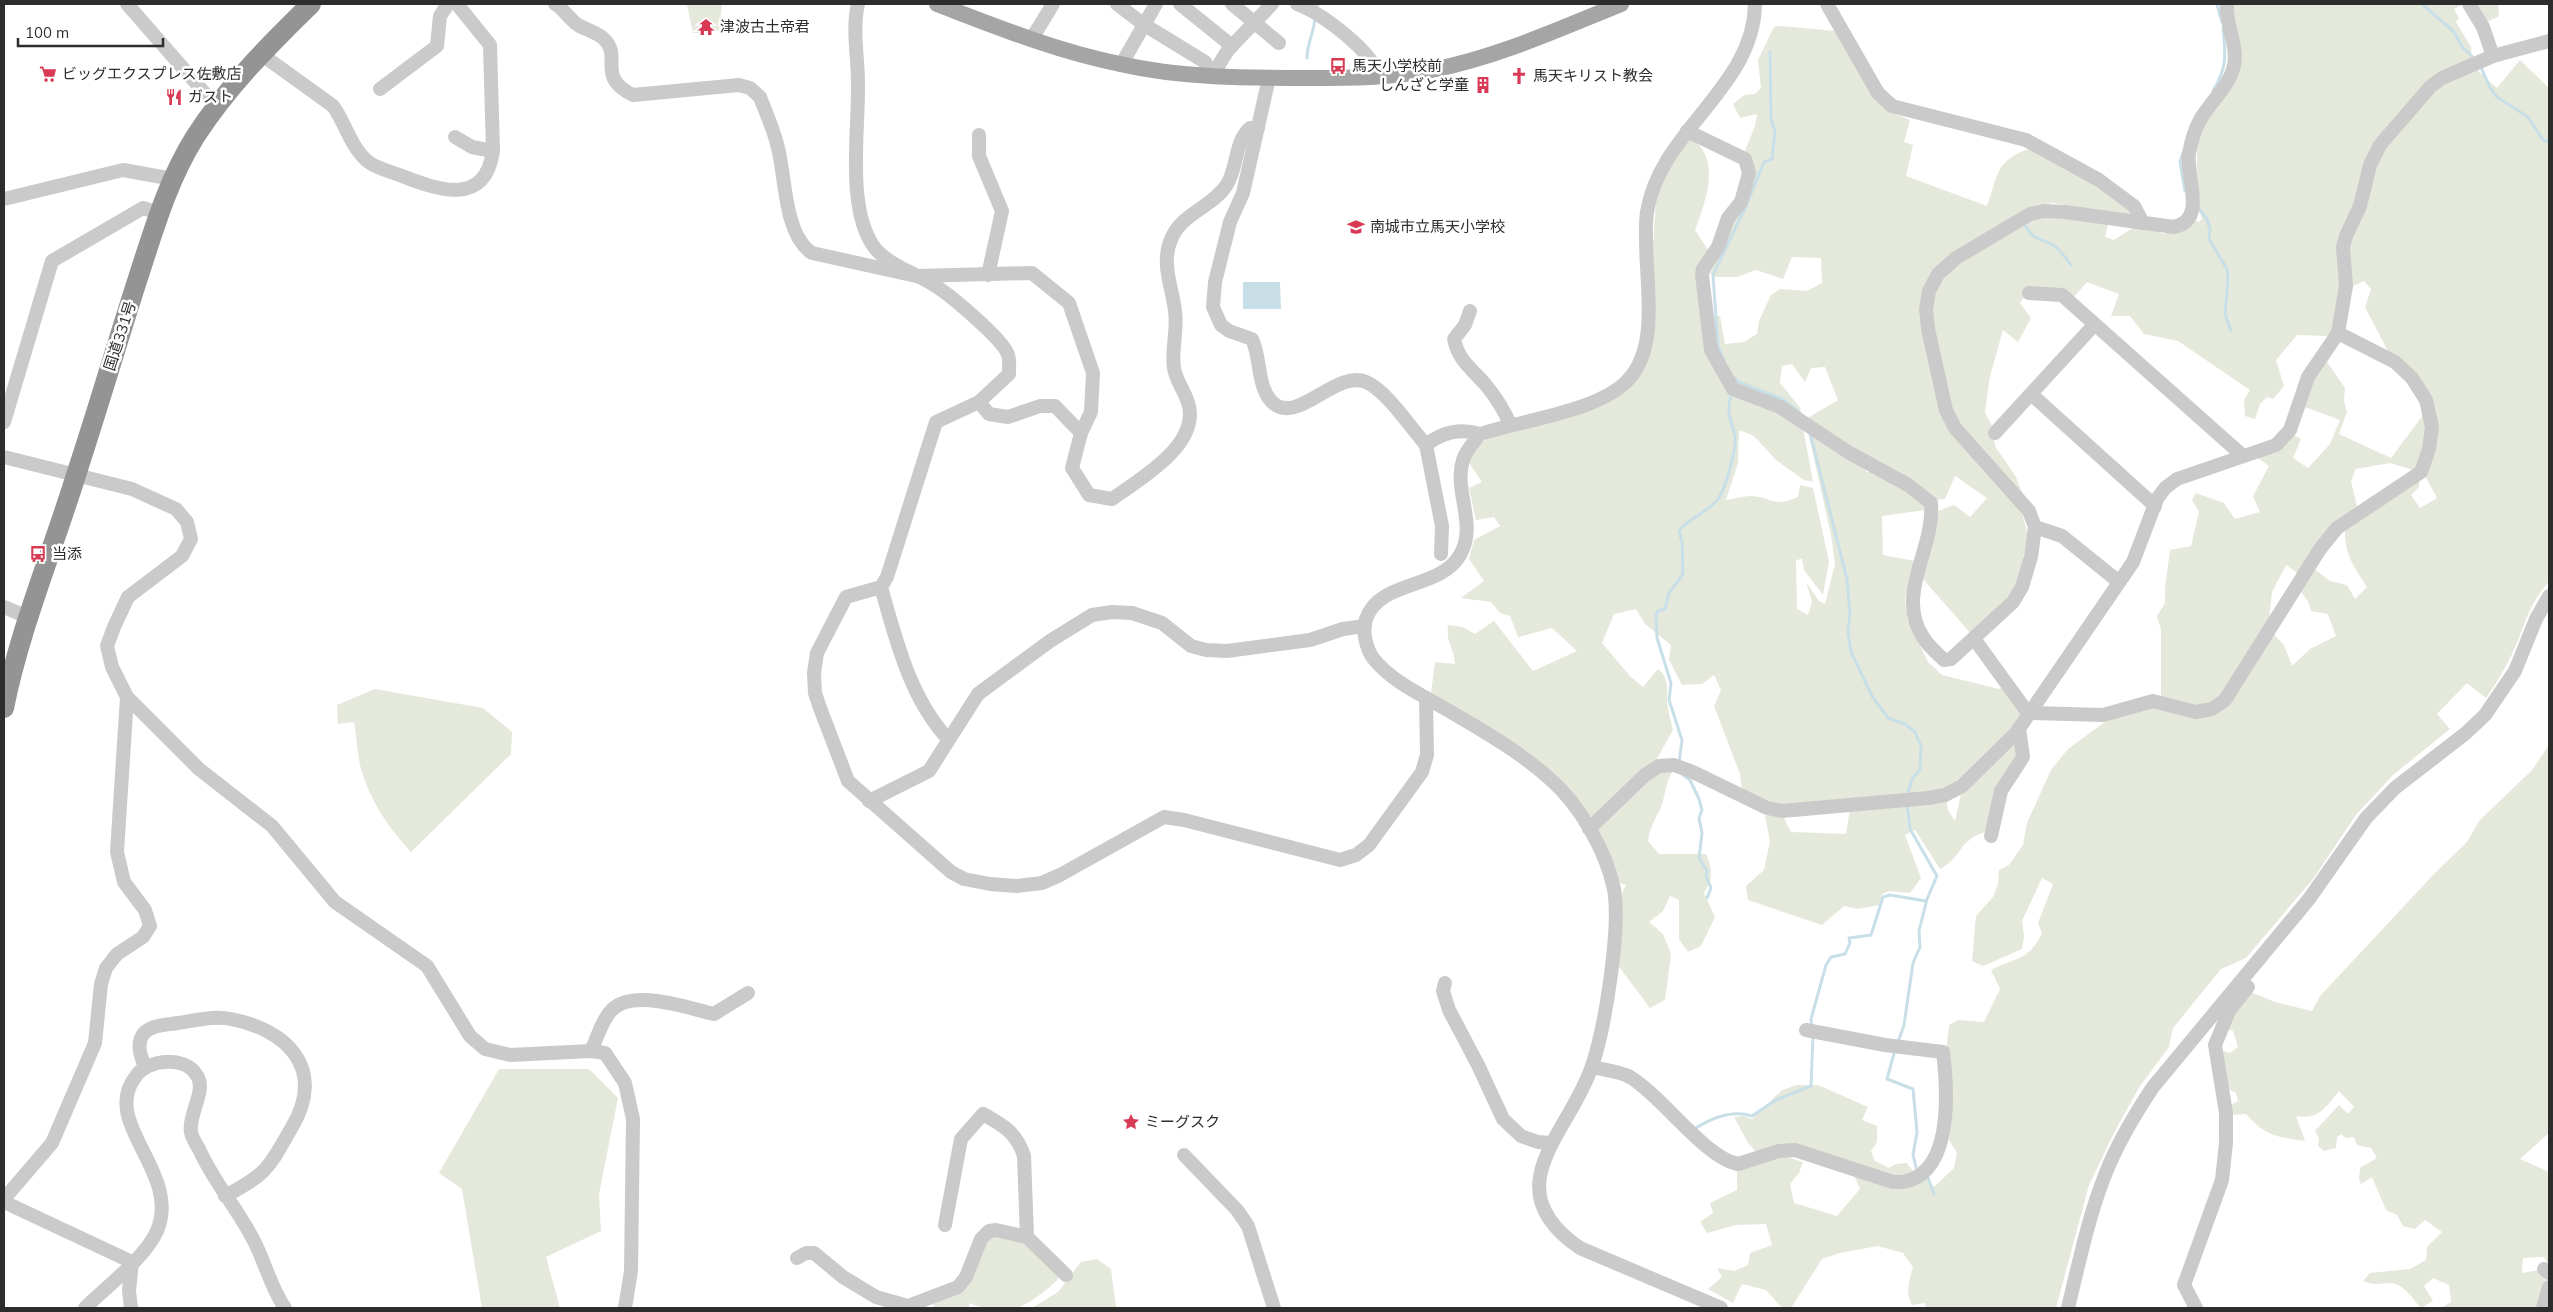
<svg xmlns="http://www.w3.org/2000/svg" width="2553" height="1312" viewBox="0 0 2553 1312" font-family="Mulish,'Noto Sans JP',sans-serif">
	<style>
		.green { fill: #e4e9db }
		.water { fill: #c8dfe8 }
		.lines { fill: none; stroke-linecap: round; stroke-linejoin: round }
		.stream { stroke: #c8dfe8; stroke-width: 3 }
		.minor { stroke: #cacaca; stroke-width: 14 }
		.major { stroke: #a5a5a5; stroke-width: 16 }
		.highway { stroke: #949494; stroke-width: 20 }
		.labels { text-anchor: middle; stroke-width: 5; stroke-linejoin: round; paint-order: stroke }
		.poi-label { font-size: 15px; fill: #2d2d2d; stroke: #fff; text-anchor: start }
		.street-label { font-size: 15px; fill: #2d2d2d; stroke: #fff }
	</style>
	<rect width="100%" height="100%" fill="#fff"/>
	<g class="green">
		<path d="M687 4H722L719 32 693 33Z"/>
		<path d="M2230 4H2464L2454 9 2459 18 2456 22 2471 47 2472 63 2452 71 2367 157 2331 336 2297 335 2276 360 2284 386 2273 399 2267 397 2260 404 2255 419 2245 416 2244 400 2250 390 2178 341 2144 334 2130 316H2111L2119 294 2087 282 2073 298 2028 290 2020 303 2031 318 2018 342 2003 330 1990 376 1985 412 1993 428 1995 446 2016 477 2028 507 1949 411 1928 311 1940 275 2030 216 2109 220 2105 237 2114 240 2139 224 2155 227 2158 232 2164 234 2191 219 2199 222 2202 219 2196 200 2197 146 2201 124 2229 84Z"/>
		<path d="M2477 4H2498L2499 16 2487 22Z"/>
		<path d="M1780 26 1836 31 1872 95 1888 111 1910 120 1904 142 1913 145 1906 176 1987 206C1999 173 1995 161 2031 148L2105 191 2129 209V214L2124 215 2053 203 2033 207 1925 289 1939 401 2022 514 2028 534 2019 581 2009 600 1973 636 1922 578 1938 511 1954 505 1970 517 1987 498 1955 476 1945 499 1934 500 1804 420 1838 400 1825 367 1811 368 1805 382 1792 364 1782 366 1780 383 1801 409 1797 413 1733 383 1716 351 1712 316H1720L1725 344 1744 342 1757 334 1759 321 1771 295 1780 289 1807 291 1822 283 1821 258 1792 257 1783 279 1756 270 1737 277H1716L1706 271 1752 163 1745 151 1755 126 1757 114 1740 118 1733 104 1744 95 1755 94 1761 88 1758 60 1774 27Z"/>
		<path d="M2520 60 2549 88V582C2529 602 2524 629 2512 654 2504 670 2496 684 2486 698L2467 683 2437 714 2450 729 2393 775 2356 815 2313 879 2246 958 2221 969 2173 1028 2169 1047 2140 1086 2116 1129 2089 1185 2056 1308H1926L1925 1303 1912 1305C1905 1291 1909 1281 1913 1267L1903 1253 1878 1246 1840 1253 1822 1259 1791 1308H1782L1766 1290 1742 1284 1733 1303 1708 1289 1722 1277 1717 1268 1734 1271 1748 1265 1750 1253 1772 1245 1766 1224 1736 1225 1707 1233 1700 1222 1713 1213 1710 1203 1737 1190V1168L1784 1156 1803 1162 1799 1173 1790 1184 1794 1203 1837 1216 1860 1189 1854 1175 1924 1176 1934 1187 1954 1168 1957 1153 1949 1140 1951 1125 1947 1044 1949 1025 1958 1020 1984 1022 2000 989 1991 970C2016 957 2029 961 2042 933L2038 923 2053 884 2042 878 2022 921 2024 936 2022 949 1983 966 1972 961 1976 916 1993 897 1998 884 1999 870 2009 865 2023 845 2027 823 2051 770 2068 749 2109 719 2152 705 2213 715 2271 631 2284 645 2292 666 2310 649 2336 636 2328 614 2311 611 2308 601 2300 591 2313 568 2330 581 2347 585 2355 599 2367 587C2353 565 2344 554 2345 527L2419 477V487L2411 495 2420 508 2437 498 2424 474 2434 415 2390 355 2365 307 2371 289 2364 281 2351 287 2347 248 2374 166 2385 147 2433 89 2475 68 2497 88Z"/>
		<path d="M1688 137C1723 155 1706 201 1695 230L1710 253 1698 271 1723 381 1764 403 1803 428 1813 482 1804 480 1776 460 1754 436 1739 430 1738 463 1726 500C1734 499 1743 496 1751 496 1772 497 1774 508 1798 497L1800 485 1813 488 1829 562 1823 595 1804 570 1802 559 1796 560 1797 609 1808 615 1812 602 1806 582 1819 601 1825 604 1835 564 1831 535 1807 427 1858 462 1867 472H1880L1925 503 1926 510 1882 516 1883 555 1915 561 1905 599 1908 621 1928 662 1942 675 1999 689 2005 686 2025 712C2006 744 1975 771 1944 792L1811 805 1770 804 1742 792 1740 774 1714 706 1721 690 1714 675 1702 684 1682 685 1669 660 1671 645 1645 624 1636 609 1614 614 1602 643 1630 676 1643 687 1658 669C1669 677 1667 689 1667 702 1668 711 1671 721 1673 730L1654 764 1596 819 1587 814 1534 757 1431 693 1435 662 1455 664C1454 647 1446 645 1448 625L1463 627 1475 634 1494 621 1533 671 1577 651 1552 628 1518 637 1510 616 1500 613 1491 602 1461 598 1484 581 1469 559 1474 540 1500 526 1494 517 1476 520 1469 488 1482 482 1469 463 1474 448 1497 432 1576 412 1645 363 1656 200 1662 180Z"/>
		<path d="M2325 359 2345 388 2344 401 2347 412 2339 434 2391 458 2426 411 2427 440 2416 471 2390 463 2356 469 2351 481 2357 506 2333 525 2299 574 2286 565 2272 592 2269 620 2222 698 2198 708 2161 699V630L2157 616 2165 603V588L2170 550 2191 546 2199 512 2192 500 2196 493 2224 503 2235 519 2260 512 2253 496 2269 466 2255 456 2292 434 2301 439 2293 458 2308 468 2330 444 2340 420 2302 406 2310 380Z"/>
		<path d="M375 689 483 708 512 732 511 754 411 852C389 828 370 801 361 769 357 754 357 737 354 722L338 724 337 705Z"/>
		<path d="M2016 736 2019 756 1988 831C1957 840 1963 857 1940 869L1915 830 1905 835 1921 878 1910 893 1890 891 1882 894 1879 905 1858 909 1844 906 1822 925 1748 900 1746 886 1764 870 1770 841 1765 817 1769 812 1783 816 1791 832 1846 834 1850 809 1946 798 1948 810 1955 821 1962 790Z"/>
		<path d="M2549 745V1133L2520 1159 2549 1172V1265L2544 1257 2523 1258 2522 1273 2539 1270C2552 1280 2544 1294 2540 1308H2441L2451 1302 2449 1285 2433 1278 2424 1286 2433 1301 2421 1308C2413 1299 2404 1284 2391 1283 2379 1283 2376 1286 2363 1281L2370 1273 2410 1269 2426 1260 2427 1247 2442 1232 2425 1220 2415 1229 2403 1226 2397 1215 2386 1210 2372 1177 2361 1184 2359 1179 2360 1168 2377 1158 2371 1148 2357 1145 2354 1137 2346 1138 2341 1134 2337 1137 2336 1148 2324 1151 2318 1146 2319 1138 2315 1131 2339 1105 2348 1114 2354 1107 2339 1091C2325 1108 2319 1120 2296 1116L2305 1141C2277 1137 2265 1136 2246 1114L2232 1115 2229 1106 2238 1101 2236 1093 2226 1088 2220 1050 2230 1053 2238 1047 2233 1031 2226 1028 2232 1012 2251 992 2275 1002 2312 1011 2320 996 2434 874 2467 842 2479 821 2532 770Z"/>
		<path d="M1658 771H1673C1664 784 1666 798 1659 812 1653 823 1650 828 1648 841L1659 854H1706C1713 869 1713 880 1704 893L1715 917 1701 946 1688 952 1679 939V900L1670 896 1663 911 1649 922 1663 934 1671 954 1665 1000 1650 1008 1617 964 1620 897 1626 885 1617 882 1595 830Z"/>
		<path d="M499 1069H589L618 1098 599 1194 601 1231 546 1257 560 1308H482L462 1189 439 1173Z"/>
		<path d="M1797 1085H1818L1868 1107 1862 1120 1877 1126V1142L1871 1151 1875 1161 1889 1168 1896 1164 1907 1163 1915 1174 1904 1180 1811 1153 1760 1156 1748 1143 1734 1117 1744 1116 1752 1119 1782 1090Z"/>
		<path d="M991 1233 1025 1240 1059 1276 1058 1279C1050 1288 1028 1305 1016 1308 1003 1312 982 1309 970 1303L968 1308H934L933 1303 954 1293Z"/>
		<path d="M1097 1259 1111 1269 1116 1308H1032L1058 1292 1081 1262Z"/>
	</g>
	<path class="water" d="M1243 282H1280L1281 309H1243Z"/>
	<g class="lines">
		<g class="stream">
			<path d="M2217 4 2222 22"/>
			<path d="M2422 4 2454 32 2463 48 2475 59"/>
			<path d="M1317 6 1318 4"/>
			<path d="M1307 58C1307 44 1314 32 1315 18"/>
			<path d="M2480 65 2490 88 2497 97 2528 117 2543 140 2549 142"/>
			<path d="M2213 91C2227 68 2226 55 2223 28"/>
			<path d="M2183 153 2180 162 2185 191"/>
			<path d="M2196 205 2207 219 2210 229 2209 239 2227 269 2228 279 2225 314 2231 331"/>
			<path d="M2025 225C2034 241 2038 237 2053 245 2060 249 2066 259 2071 265"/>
			<path d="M1724 360 1718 346 1713 275 1746 206 1764 162 1772 159 1775 132 1771 119 1770 52"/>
			<path d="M1735 378 1736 381 1782 399 1800 413"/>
			<path d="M1810 433 1847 579 1850 614 1848 632 1851 652 1872 696 1888 718 1905 724 1915 732 1921 746 1920 770 1912 779 1907 796"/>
			<path d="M1679 763 1682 740 1669 700 1671 683 1657 638 1656 615 1658 611 1665 609 1669 593 1683 574 1682 542 1679 531C1689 517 1708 513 1718 499 1725 490 1737 448 1735 437 1731 417 1726 417 1731 395"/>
			<path d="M1683 775 1690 780 1699 799 1702 810 1699 818 1702 833 1699 858 1707 871 1706 876 1711 888 1707 898"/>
			<path d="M1812 1027 1811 1019 1826 965 1831 957 1845 954 1850 943 1849 938 1871 935 1883 897 1890 895 1926 901"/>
			<path d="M1898 1042 1904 1025 1913 963 1920 947 1919 931 1927 899 1937 876 1910 829 1907 804"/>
			<path d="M1895 1050 1887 1079 1913 1089 1917 1132 1913 1155 1917 1171"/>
			<path d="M1696 1128C1712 1118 1733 1110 1752 1116L1776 1100 1811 1086 1813 1036"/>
			<path d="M1925 1176 1928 1178 1934 1194"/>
		</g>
		<g class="minor">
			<path d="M127 4 216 106"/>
			<path d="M555 4C564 9 569 19 578 25 586 30 598 32 605 40 622 58 596 77 633 95L739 85 750 88 760 97C766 113 773 128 777 144 786 174 783 234 812 253L916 276 1032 273 1069 303 1093 373 1091 412 1081 433 1072 468 1089 495 1112 499C1140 479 1198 446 1189 406 1186 392 1176 382 1174 368 1171 349 1178 330 1175 311 1172 285 1160 263 1172 237 1183 213 1212 207 1226 186 1238 169 1234 142 1250 128H1258"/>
			<path d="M858 4C852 30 858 56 858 83 859 129 846 208 874 247 888 265 915 273 934 285 949 294 1004 340 1008 355 1010 360 1009 368 1009 374L979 402 936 422 887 577 881 587C896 640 910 698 948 739"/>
			<path d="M1117 4 1143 24 1205 62 1212 76"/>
			<path d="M1180 4 1232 46"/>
			<path d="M1232 4 1279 43"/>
			<path d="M1297 4C1321 13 1373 51 1379 77"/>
			<path d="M1827 4 1878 93 1892 106 2026 140 2099 180 2134 206 2143 223"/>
			<path d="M2469 4 2483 27 2493 56"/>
			<path d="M1031 40 1053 4"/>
			<path d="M261 54 333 106C345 122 352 151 370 163 379 169 392 172 402 176 438 190 485 207 493 151L490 45 457 4"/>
			<path d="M1121 65 1156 4"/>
			<path d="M1212 76 1228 50 1272 4"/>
			<path d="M1269 78 1243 193 1230 222 1215 282 1213 307 1221 325 1229 331 1252 339C1261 358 1257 385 1271 401 1296 428 1335 369 1366 382 1386 390 1411 428 1426 445 1442 432 1460 428 1480 434"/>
			<path d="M380 89 437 46 440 16 448 4"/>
			<path d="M1687 131 1745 159 1749 173 1741 202 1728 218 1718 247 1703 269 1702 275 1711 350 1733 389 1780 407 1848 452 1908 485 1931 503C1935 549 1895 594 1923 637 1928 646 1937 653 1944 660L1951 659 2013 602 2022 587 2031 557 2035 527 2029 511 1955 428 1946 410 1928 329 1926 309 1929 291 1938 274 1956 258 2030 214 2044 211 2065 212 2174 227C2208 220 2185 176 2189 153 2191 143 2195 129 2200 120 2210 102 2230 86 2234 65 2238 44 2225 24 2227 4"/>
			<path d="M979 135V156L1002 211 988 275"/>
			<path d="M455 137 472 147 493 151"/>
			<path d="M4 199 123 170 173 179"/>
			<path d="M2029 293 2062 295 2243 456"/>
			<path d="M1470 311 1465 325 1454 339C1458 360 1472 369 1485 384 1495 396 1504 410 1510 424"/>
			<path d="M2031 394 2155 506"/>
			<path d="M979 402 989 414 1008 417 1040 406H1055L1081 433"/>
			<path d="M4 422 52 261 143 208 159 213"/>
			<path d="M1995 433 2094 325"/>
			<path d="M1426 445 1442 526 1441 554"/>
			<path d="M4 457 132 489 176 509 187 522 191 539 182 556 128 597 114 627 107 646 112 667 127 697 199 769 272 826 335 902 427 966 470 1036 485 1049 510 1055 591 1051 605 1053 625 1083 633 1119 631 1271 625 1308"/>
			<path d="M2035 527 2062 536 2119 582"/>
			<path d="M881 587 846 597 817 653 814 673 815 693 820 708 848 781 951 872 964 879 990 884 1016 886 1042 883 1060 875 1164 817 1184 820 1340 860 1356 855 1369 845 1422 772 1427 755 1426 698"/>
			<path d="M4 607 30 618"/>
			<path d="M1975 640 2028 713"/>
			<path d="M2028 713 2103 715 2153 701 2196 712 2212 709 2225 700 2320 549 2337 528 2421 472 2429 449 2432 427 2426 400 2412 378 2395 362 2338 333"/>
			<path d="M869 801 929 771 978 694 1050 641 1092 615 1112 612 1132 613 1162 623 1191 646 1206 650 1227 651 1310 640 1343 629 1365 626"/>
			<path d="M1589 829 1645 775 1659 766 1674 765 1693 772 1767 808 1782 811 1928 798 1945 795 1962 786 2016 733 2133 562 2157 499 2165 488 2177 479 2276 445 2290 430 2308 377 2338 333 2346 286 2343 247 2346 236 2360 206 2370 165 2380 145 2430 87 2442 78 2493 56 2549 41"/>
			<path d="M1991 836 2001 791 2023 757 2019 728"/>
			<path d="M1445 983 1443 991 1449 1010 1478 1065 1503 1119 1521 1136 1538 1142 1551 1143"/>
			<path d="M591 1051C597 1039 601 1022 610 1012 630 987 687 1008 714 1014L748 993"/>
			<path d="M1592 1067C1604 1070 1619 1071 1630 1077 1662 1096 1705 1158 1738 1164L1779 1151 1795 1150 1893 1182C1954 1185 1948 1093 1943 1052L1885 1045 1806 1030"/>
			<path d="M145 1068C142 1058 137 1049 141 1038 146 1025 165 1025 178 1023 195 1021 213 1015 231 1019 288 1030 326 1069 292 1127 269 1167 268 1174 225 1196"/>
			<path d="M1184 1155 1237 1210 1248 1226 1274 1308"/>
			<path d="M4 1199 52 1143 95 1043 101 984 106 968 117 954 143 937 150 926 145 910 124 882 117 852 127 697"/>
			<path d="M4 1202 132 1262"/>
			<path d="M945 1225 961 1139 983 1114C1003 1125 1017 1133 1024 1156L1027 1237 1066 1275"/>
			<path d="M797 1258 806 1253H814L843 1277 876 1297 908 1306 958 1287 966 1277 981 1239 989 1231 996 1230 1027 1237"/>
			<path d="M2544 1269 2549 1273"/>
			<path d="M85 1308C106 1287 145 1258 157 1231 182 1172 99 1123 136 1076 148 1059 184 1056 196 1074 208 1089 188 1114 191 1132 192 1138 196 1144 199 1149 214 1183 239 1210 255 1243 266 1265 271 1288 285 1308"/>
			<path d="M131 1308 129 1291 132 1262"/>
			<path d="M1721 1308 1580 1248C1492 1188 1570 1133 1592 1066 1605 1028 1621 928 1614 889 1606 851 1580 805 1550 779 1519 751 1480 729 1444 708 1420 694 1391 681 1373 658 1366 648 1362 631 1366 619 1380 579 1440 590 1460 555 1478 524 1453 491 1463 460 1466 450 1474 442 1480 434 1522 420 1598 412 1628 380 1665 341 1640 262 1647 212 1660 130 1754 88 1755 4"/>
			<path d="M2068 1308C2079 1263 2088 1218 2105 1175 2117 1144 2135 1114 2153 1087L2309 899 2366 818 2395 788 2466 733 2485 715 2515 671 2536 619 2549 596"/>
			<path d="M2196 1308 2184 1285 2222 1180 2226 1143V1113L2215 1045 2229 1011 2248 987"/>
			<path d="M2543 1308 2549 1287"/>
		</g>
		<path class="major" d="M937 4C997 27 1056 51 1120 64 1181 78 1246 78 1308 78 1350 78 1391 78 1432 70 1498 57 1559 29 1621 4"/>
		<path class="highway" d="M4 708C20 628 53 550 77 472 98 408 117 343 138 278 154 229 168 180 195 137 227 87 269 45 311 4"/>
	</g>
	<defs>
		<g id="temple-bare" transform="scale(1.35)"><path d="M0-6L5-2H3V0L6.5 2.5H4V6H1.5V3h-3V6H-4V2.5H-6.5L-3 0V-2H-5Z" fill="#d83a55" stroke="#fff" stroke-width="2.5" paint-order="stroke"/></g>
		<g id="bus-bare" transform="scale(1.35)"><path d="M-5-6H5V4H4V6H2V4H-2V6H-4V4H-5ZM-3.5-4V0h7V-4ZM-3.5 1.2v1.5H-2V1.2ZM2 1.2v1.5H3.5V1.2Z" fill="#d83a55" stroke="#fff" stroke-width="2.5" paint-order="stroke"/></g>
		<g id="supermarket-bare" transform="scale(1.35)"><path d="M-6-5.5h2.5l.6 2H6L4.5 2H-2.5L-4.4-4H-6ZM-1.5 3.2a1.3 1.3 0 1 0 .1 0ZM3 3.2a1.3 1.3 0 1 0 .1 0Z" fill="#d83a55" stroke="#fff" stroke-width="2.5" paint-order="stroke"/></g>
		<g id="church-bare" transform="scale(1.35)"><path d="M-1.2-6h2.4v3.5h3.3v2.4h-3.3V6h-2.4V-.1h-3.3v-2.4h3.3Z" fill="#d83a55" stroke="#fff" stroke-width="2.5" paint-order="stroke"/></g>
		<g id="building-bare" transform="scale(1.35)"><path d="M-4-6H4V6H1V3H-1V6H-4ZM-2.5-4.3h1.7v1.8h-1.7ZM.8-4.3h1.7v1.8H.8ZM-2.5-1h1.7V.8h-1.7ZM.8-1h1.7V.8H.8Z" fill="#d83a55" stroke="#fff" stroke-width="2.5" paint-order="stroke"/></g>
		<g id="restaurant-bare" transform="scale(1.35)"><path d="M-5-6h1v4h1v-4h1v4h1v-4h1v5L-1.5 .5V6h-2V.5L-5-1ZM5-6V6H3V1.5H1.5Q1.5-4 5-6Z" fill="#d83a55" stroke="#fff" stroke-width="2.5" paint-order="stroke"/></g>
		<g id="school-bare" transform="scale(1.35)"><path d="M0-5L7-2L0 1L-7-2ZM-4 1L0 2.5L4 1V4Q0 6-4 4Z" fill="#d83a55" stroke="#fff" stroke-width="2.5" paint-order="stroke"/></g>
		<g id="sight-bare" transform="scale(1.35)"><path d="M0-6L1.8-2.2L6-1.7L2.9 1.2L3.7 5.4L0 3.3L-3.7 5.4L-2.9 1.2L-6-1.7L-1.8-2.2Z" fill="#d83a55" stroke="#fff" stroke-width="2.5" paint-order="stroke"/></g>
	</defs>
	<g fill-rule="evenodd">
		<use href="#temple-bare" x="706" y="27"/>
		<use href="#bus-bare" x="1338" y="66"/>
		<use href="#supermarket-bare" x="48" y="74"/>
		<use href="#church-bare" x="1519" y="76"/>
		<use href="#building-bare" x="1483" y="85"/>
		<use href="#restaurant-bare" x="174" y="97"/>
		<use href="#school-bare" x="1356" y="227"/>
		<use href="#bus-bare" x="38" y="554"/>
		<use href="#sight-bare" x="1131" y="1122"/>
	</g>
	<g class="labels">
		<g class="poi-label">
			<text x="720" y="32">津波古土帝君</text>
			<text x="1352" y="71">馬天小学校前</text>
			<text x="62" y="79">ビッグエクスプレス佐敷店</text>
			<text x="1533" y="81">馬天キリスト教会</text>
			<text x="1469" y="90" text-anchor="end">しんざと学童</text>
			<text x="188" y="102">ガスト</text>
			<text x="1370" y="232">南城市立馬天小学校</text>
			<text x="52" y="559">当添</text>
			<text x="1145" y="1127">ミーグスク</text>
		</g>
		<g class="street-label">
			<text transform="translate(120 336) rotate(-72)" y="5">国道331号</text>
		</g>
	</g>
	<rect width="2553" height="1312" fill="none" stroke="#2d2d2d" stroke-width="10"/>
	<path d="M18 38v8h145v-8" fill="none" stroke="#2d2d2d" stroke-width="2.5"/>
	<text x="25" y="38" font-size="15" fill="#2d2d2d" stroke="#ffffff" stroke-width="4" paint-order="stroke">100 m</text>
</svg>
